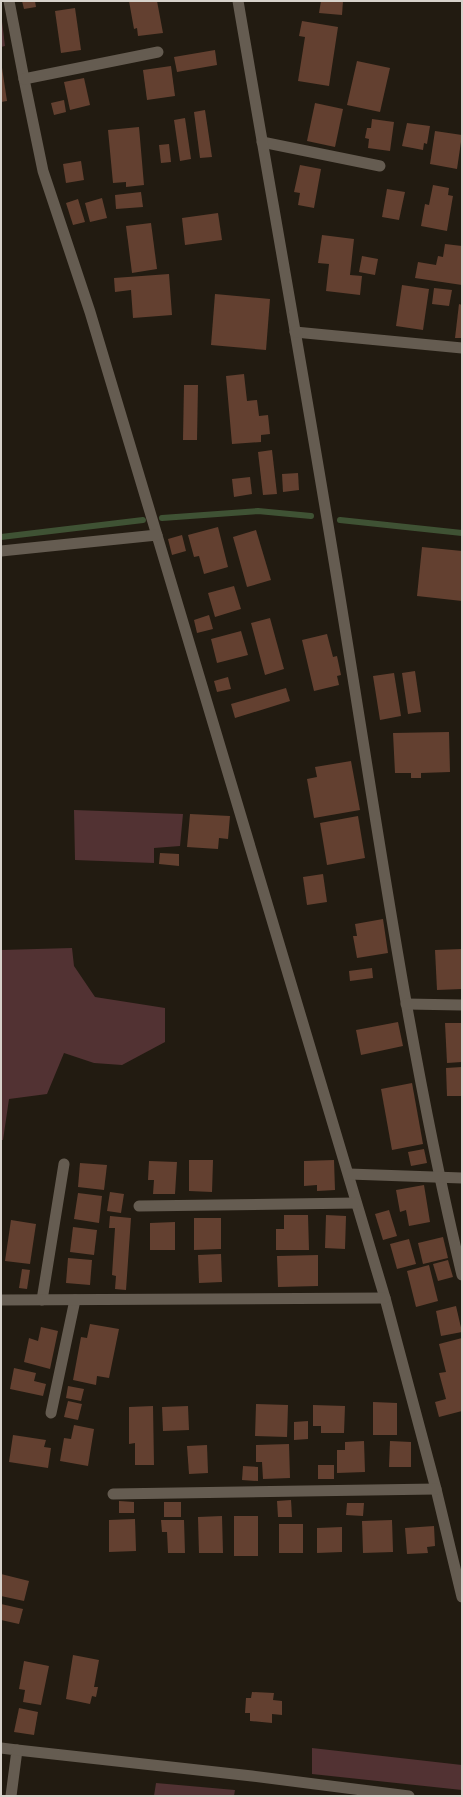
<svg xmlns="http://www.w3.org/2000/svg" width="463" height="1797" viewBox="0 0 463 1797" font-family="Inter,sans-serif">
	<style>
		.green { fill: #523233 }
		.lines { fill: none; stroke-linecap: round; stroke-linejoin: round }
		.stream { stroke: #3f5234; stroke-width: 6 }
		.building { fill: #634030 }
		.service { stroke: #655c51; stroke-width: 11 }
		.minor { stroke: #655c51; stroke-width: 11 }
		.tertiary { stroke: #655c51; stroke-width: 11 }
	</style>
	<rect width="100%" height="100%" fill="#221b11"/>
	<g class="green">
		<path d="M1 13 5 46 1 47Z"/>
		<path d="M74 810 183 814 180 846 154 848V863L75 860Z"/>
		<path d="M72 948 74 966 95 997 165 1008V1042L122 1065 94 1063 64 1053 47 1094 9 1099 3 1140H1V950Z"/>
		<path d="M312 1748 462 1765V1790L312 1774Z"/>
		<path d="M156 1783 235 1790 234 1796H154Z"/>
	</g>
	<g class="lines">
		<g class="stream">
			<path d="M162 518 258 511 311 516"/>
			<path d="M340 520 462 533"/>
			<path d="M1 537 143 520"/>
		</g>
	</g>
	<g class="building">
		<path d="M22 1H35L36 7 24 9Z"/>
		<path d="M129 1H157L163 33 138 36 137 28 134 29Z"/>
		<path d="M321 1H343L342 15 319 13Z"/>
		<path d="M75 8 81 50 61 53 55 11Z"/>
		<path d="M302 21 338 27 329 86 298 81 305 37 299 36Z"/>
		<path d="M215 50 217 65 177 72 174 57Z"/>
		<path d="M1 61 7 101 1 102Z"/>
		<path d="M357 61 390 68 380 112 347 105Z"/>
		<path d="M171 66 175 96 147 100 143 70Z"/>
		<path d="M84 78 90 105 70 110 64 82Z"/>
		<path d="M64 100 66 112 54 115 51 103Z"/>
		<path d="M315 103 343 109 335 147 307 141Z"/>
		<path d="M205 110 212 157 200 158 194 112Z"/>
		<path d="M185 118 191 159 180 161 174 120Z"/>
		<path d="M372 119 394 122 390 151 368 148 369 139 365 138 367 128H371Z"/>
		<path d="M407 123 430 126 427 144 424 143 423 150 402 146Z"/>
		<path d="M139 127 144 185 126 187V182L113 183 108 130Z"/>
		<path d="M435 131 462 135 457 169 430 164Z"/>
		<path d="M169 144 171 162 161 163 159 145Z"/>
		<path d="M81 161 84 180 66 183 63 164Z"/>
		<path d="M300 165 321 169 314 208 298 205 300 193 294 192Z"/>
		<path d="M433 185 449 188 448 195 453 196 447 231 421 226 425 204 429 205Z"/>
		<path d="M387 189 405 192 399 220 382 217Z"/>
		<path d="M141 192 143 207 116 209 115 195Z"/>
		<path d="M102 198 107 218 90 222 85 203Z"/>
		<path d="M78 199 85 222 73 225 66 203Z"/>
		<path d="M218 213 222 240 185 245 182 218Z"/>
		<path d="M151 223 157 269 132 273 126 226Z"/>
		<path d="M322 235 354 239 350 275 362 276 360 295 326 291 329 264 318 263Z"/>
		<path d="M445 244 462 246V285L415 278 418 262 436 265 438 256 443 257Z"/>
		<path d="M362 256 378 259 375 275 359 272Z"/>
		<path d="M169 274 172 315 133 318 131 290 115 292 114 278Z"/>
		<path d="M402 285 429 289 423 330 396 326Z"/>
		<path d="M434 288 452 290 449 306 432 304Z"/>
		<path d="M215 294 270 299 266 350 211 345Z"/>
		<path d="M459 304 462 305V338H455Z"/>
		<path d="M244 374 247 401 257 400 259 416 268 415 270 434 261 435V442L232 444 226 376Z"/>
		<path d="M184 385H198L197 440H183Z"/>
		<path d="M272 450 277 494 263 495 258 452Z"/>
		<path d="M298 473 299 490 283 492 282 474Z"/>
		<path d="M250 477 252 494 234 497 232 479Z"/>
		<path d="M218 527 228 567 204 574 199 556 194 557 188 535Z"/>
		<path d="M256 530 271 580 247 587 233 537Z"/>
		<path d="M182 535 186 551 172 555 168 539Z"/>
		<path d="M422 547 462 551V601L417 596Z"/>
		<path d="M234 586 241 609 215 617 208 593Z"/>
		<path d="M209 615 213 629 197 633 194 620Z"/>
		<path d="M270 618 284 669 265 675 251 623Z"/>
		<path d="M241 631 248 655 217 663 211 639Z"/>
		<path d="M327 634 333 657 337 656 341 675 337 676 339 685 314 691 302 640Z"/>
		<path d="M415 671 421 712 408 714 402 673Z"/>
		<path d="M394 673 401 716 380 720 373 676Z"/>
		<path d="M228 677 231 689 217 692 214 681Z"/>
		<path d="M286 688 290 701 235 718 231 704Z"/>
		<path d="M449 732 450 772 421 773V778H411V773H395L393 733Z"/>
		<path d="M351 761 360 810 314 818 307 779 317 777 315 767Z"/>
		<path d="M190 814 230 816 228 839 219 838 218 849 187 847Z"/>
		<path d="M358 816 365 858 327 865 320 823Z"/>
		<path d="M160 853 179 854V866L159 864Z"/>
		<path d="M323 874 327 902 307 905 303 877Z"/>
		<path d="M383 919 388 953 357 958 353 936H357L355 924Z"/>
		<path d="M462 949V989L437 990 435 950Z"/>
		<path d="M372 968 373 978 350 981 349 971Z"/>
		<path d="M398 1022 403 1046 361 1055 356 1030Z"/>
		<path d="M445 1023H462V1062L447 1063Z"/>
		<path d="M462 1067V1096H447L446 1068Z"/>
		<path d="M412 1083 423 1144 392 1150 381 1089Z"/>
		<path d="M424 1149 427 1163 411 1166 408 1152Z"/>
		<path d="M189 1160H213L212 1192 189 1191Z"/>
		<path d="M334 1160 335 1190 317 1191V1185L304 1186V1161Z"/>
		<path d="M149 1161 177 1162 175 1194H153L154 1180H148Z"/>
		<path d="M80 1163 107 1165 104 1190 78 1187Z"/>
		<path d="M424 1185 430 1222 409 1226 406 1210 400 1212 396 1190Z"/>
		<path d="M110 1192 124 1194 121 1213 107 1211Z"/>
		<path d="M78 1193 102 1196 99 1223 74 1219Z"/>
		<path d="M389 1210 397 1236 383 1240 375 1214Z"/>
		<path d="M284 1215H308L309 1250H276V1229H284Z"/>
		<path d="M326 1215 346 1216 345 1249 325 1248Z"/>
		<path d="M110 1216 131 1218 126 1290 115 1289 116 1276 112 1275 115 1228H109Z"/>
		<path d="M194 1218H221V1249L194 1250Z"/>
		<path d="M11 1220 36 1224 30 1264 5 1261Z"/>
		<path d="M175 1222V1250H150V1223Z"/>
		<path d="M73 1227 97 1230 94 1255 70 1252Z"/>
		<path d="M443 1237 448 1258 423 1264 418 1243Z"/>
		<path d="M409 1239 416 1264 397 1269 390 1244Z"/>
		<path d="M221 1254 222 1282 199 1283 198 1255Z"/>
		<path d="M318 1255V1286L278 1287 277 1256Z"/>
		<path d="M68 1258 92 1260 90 1285 66 1283Z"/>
		<path d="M448 1260 453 1277 438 1281 433 1264Z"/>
		<path d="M429 1265 438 1301 416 1307 407 1271Z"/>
		<path d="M22 1269 30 1270 27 1289 19 1288Z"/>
		<path d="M456 1306 462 1332 441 1336 436 1311Z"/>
		<path d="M90 1324 119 1329 109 1378 97 1376 96 1385 73 1380 81 1337 87 1338Z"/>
		<path d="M41 1327 58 1331 50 1369 24 1362 29 1338 38 1341Z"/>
		<path d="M462 1338V1411L439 1417 435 1402 446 1399 439 1373 446 1372 439 1344Z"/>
		<path d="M14 1368 36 1373 34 1381 46 1384 43 1396 10 1389Z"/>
		<path d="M68 1386 84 1389 81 1401 66 1398Z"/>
		<path d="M68 1401 82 1404 78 1420 64 1417Z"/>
		<path d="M373 1402 397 1403V1435H373Z"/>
		<path d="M256 1404 288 1405 287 1437 255 1436Z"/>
		<path d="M313 1405 345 1406 344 1433H321V1426H313Z"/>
		<path d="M153 1406 154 1465H135V1443L129 1444V1407Z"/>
		<path d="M188 1406 189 1430 163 1431 162 1407Z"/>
		<path d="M308 1421V1439L294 1440V1422Z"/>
		<path d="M74 1425 94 1429 88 1466 60 1461 64 1438 71 1439Z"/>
		<path d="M13 1435 46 1440 44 1447 51 1448 48 1468 9 1462Z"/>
		<path d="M364 1441 365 1472 337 1473V1450H345V1442Z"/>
		<path d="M390 1441 411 1442V1467H389Z"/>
		<path d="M289 1444 290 1478 263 1479 262 1462H256V1445Z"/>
		<path d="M207 1445 208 1473 189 1474 187 1446Z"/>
		<rect x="318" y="1465" width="16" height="14"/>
		<path d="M243 1466 258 1467V1481L242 1480Z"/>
		<path d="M291 1500 292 1517H278L277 1501Z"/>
		<path d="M119 1501 134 1502V1513H119Z"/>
		<rect x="164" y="1502" width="17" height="15"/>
		<path d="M347 1503H364L363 1516 346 1515Z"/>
		<path d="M222 1516 223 1553H199L198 1517Z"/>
		<rect x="234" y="1516" width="24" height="40"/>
		<path d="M135 1519 136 1551 109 1552V1520Z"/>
		<path d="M161 1520H184L185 1553H168L167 1532H162Z"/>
		<path d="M392 1520 393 1552 363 1553 362 1521Z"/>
		<rect x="279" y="1524" width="24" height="29"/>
		<path d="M434 1526 435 1546 427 1547 428 1553 407 1554 405 1528Z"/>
		<path d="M342 1527V1552L317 1553V1528Z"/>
		<path d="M1 1574 29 1581 24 1601 1 1596Z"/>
		<path d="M1 1604 23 1609 19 1624 1 1620Z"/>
		<path d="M73 1655 99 1660 94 1687H98L96 1697 92 1696 90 1704 66 1699Z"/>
		<path d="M24 1661 49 1666 41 1705 23 1702 25 1690 19 1689Z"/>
		<path d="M252 1692 274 1693 273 1700 282 1701V1715L272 1714V1723L250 1721V1713H245L246 1698H251Z"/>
		<path d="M19 1708 38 1712 34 1735 14 1732Z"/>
	</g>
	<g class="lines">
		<g class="service">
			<path d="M262 142 380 166"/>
			<path d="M42 1300 64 1164"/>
			<path d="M51 1413 75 1300"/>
		</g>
		<g class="minor">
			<path d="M9 1 24 79 43 171 90 312 150 512 385 1298 436 1489 462 1597"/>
			<path d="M238 1C273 206 310 411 343 616 379 837 410 1058 462 1275"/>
			<path d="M24 79 158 52"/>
			<path d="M295 332 462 348"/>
			<path d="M1 551 157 535"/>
			<path d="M406 1004 462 1005"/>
			<path d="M349 1174 462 1178"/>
			<path d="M139 1206 356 1203"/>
			<path d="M1 1300 385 1298"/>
			<path d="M113 1494 436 1489"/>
			<path d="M1 1748 17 1750 11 1796"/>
		</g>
		<path class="tertiary" d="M17 1750 252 1776 409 1796"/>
	</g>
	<rect width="463" height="1797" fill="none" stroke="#d7d2cb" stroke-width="4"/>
</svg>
